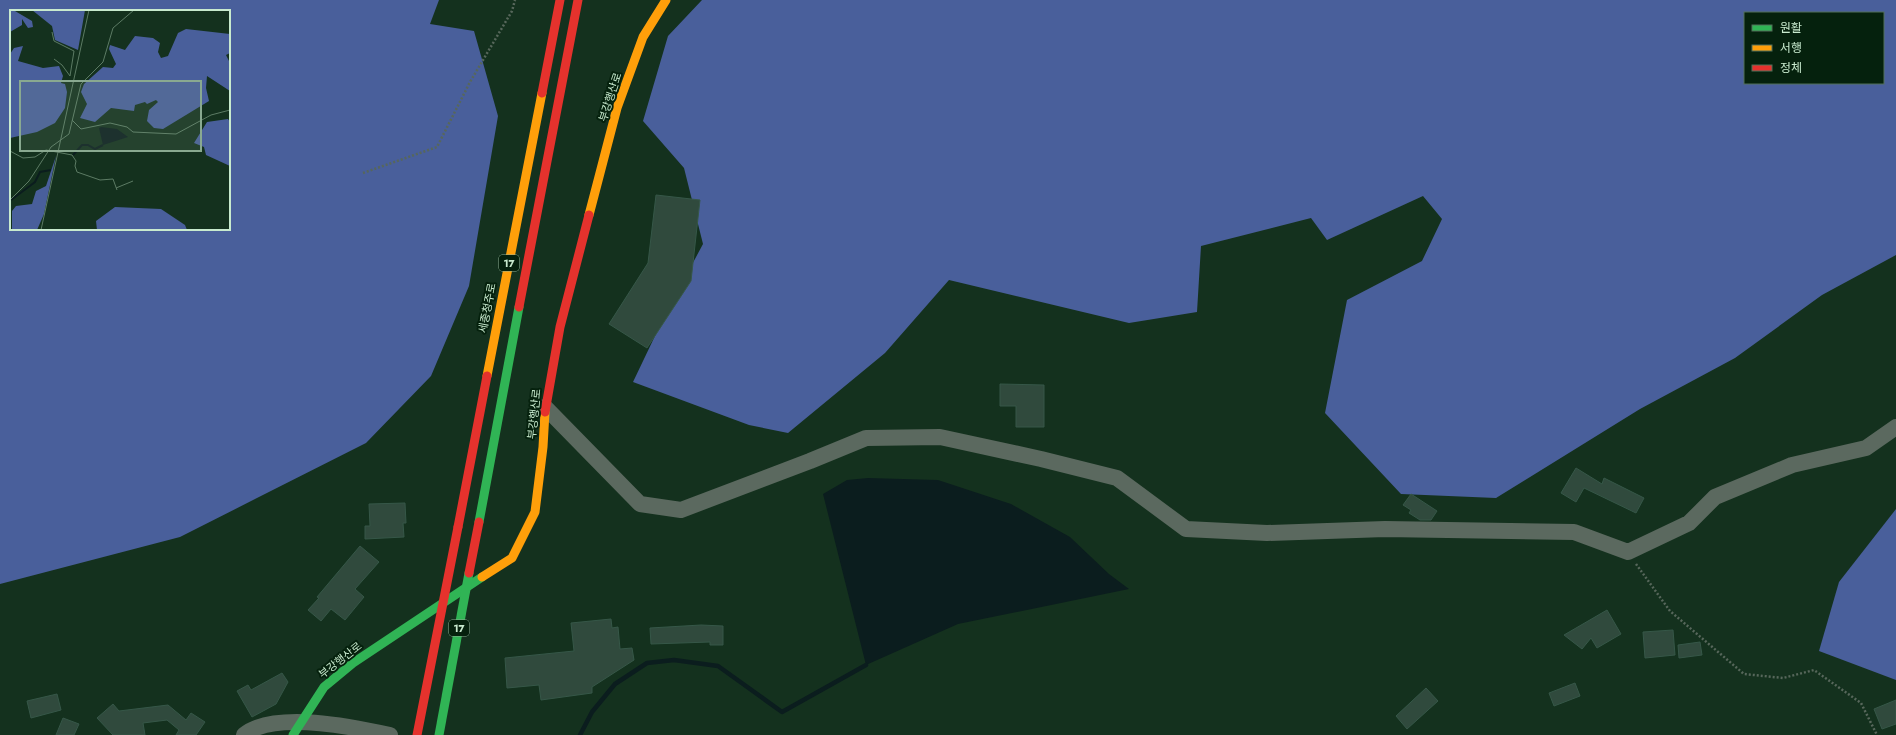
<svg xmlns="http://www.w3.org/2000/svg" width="1896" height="735" viewBox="0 0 1896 735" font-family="Jost,'Noto Sans KR',sans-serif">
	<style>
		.forest { fill: #495f9b; fill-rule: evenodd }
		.water { fill: #0b1d1e }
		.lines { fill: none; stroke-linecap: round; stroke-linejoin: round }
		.stream { stroke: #0b1d1e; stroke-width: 4.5 }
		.building { fill: #304a3d; stroke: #365748 }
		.path { stroke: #57675b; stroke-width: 2.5; stroke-dasharray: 2 2; stroke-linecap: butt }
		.street { stroke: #5b695f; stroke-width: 16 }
		.fast { stroke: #30b455; stroke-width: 9 }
		.slow { stroke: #ff9f0a; stroke-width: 9 }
		.jam { stroke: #e5322d; stroke-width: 9 }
		.fast-bridge { stroke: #30b455; stroke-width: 9 }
		.jam-bridge { stroke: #e5322d; stroke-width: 9 }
		.labels { text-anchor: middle; stroke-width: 4; stroke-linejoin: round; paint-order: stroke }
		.shield { fill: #05210d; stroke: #8eae94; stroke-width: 1 }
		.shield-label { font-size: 10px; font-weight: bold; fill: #c8eace }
		.street-label { font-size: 11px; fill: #c8eace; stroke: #05210d }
		.inset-river { fill: none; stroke: #0b1d1e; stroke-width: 2 }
		.inset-road { fill: none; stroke: #5c7b64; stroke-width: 1 }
		.view { fill: #89a990; fill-opacity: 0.15; stroke: #89a990; stroke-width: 2 }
		.inset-edge { fill: none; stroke: #c8eace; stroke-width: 2 }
	</style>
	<rect width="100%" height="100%" fill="#14311e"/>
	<g class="forest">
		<path d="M0 0H439L430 24 474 31 498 116 469 286 431 376 366 443 180 537 0 584ZM11 11H229V229H11Z"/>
		<path d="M702 0H1896V255L1822 295 1735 358 1640 409 1496 498 1401 494 1325 413 1347 300 1422 261 1442 219 1423 196 1327 240 1311 218 1201 246 1197 312 1129 323 949 280 885 353 788 433 749 425 633 382 665 315 703 244 684 168 643 121 668 36ZM1745 13H1883V83H1745Z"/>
		<path d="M1896 509V680L1819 651 1839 582Z"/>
	</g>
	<path class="water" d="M868 478 938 480 1011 504 1070 537 1109 574 1129 589 958 624 866 665 823 494 847 480Z"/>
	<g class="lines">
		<path class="stream" d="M580 735 592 712 615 684 647 663 674 660 718 666 782 712 866 665"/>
	</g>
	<g class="building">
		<path d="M656 195 700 200 691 281 647 348 609 324 648 263Z"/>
		<path d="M1000 384 1044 385V427H1016V406H1000Z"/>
		<path d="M1576 468 1602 484 1604 478 1644 498 1636 513 1584 488 1576 502 1561 493Z"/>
		<path d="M1411 494 1437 511 1431 520H1420L1409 513 1411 510 1403 505Z"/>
		<path d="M405 503 406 523H403L404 537 365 539V526H370L369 504Z"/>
		<path d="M360 546 379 562 355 589 364 597 345 620 331 609 321 621 308 610 319 598 317 597Z"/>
		<path d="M1607 610 1621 634 1597 648 1591 638 1582 649 1564 635Z"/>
		<path d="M611 619 612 628 618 627 620 649 632 648 634 660 592 687V693L541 700 539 685 507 688 505 658 574 651 571 623Z"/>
		<path d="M701 625 723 626V645H710V642L651 644 650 628Z"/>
		<path d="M1673 630 1675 655 1645 658 1643 632Z"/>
		<path d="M1700 642 1702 655 1679 658 1678 645Z"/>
		<path d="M282 673 288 682 276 704 252 717 237 691 248 685 251 690Z"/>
		<path d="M1575 683 1580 696 1554 706 1549 693Z"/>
		<path d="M1426 688 1438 701 1407 729 1396 716Z"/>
		<path d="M57 694 61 710 31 718 27 701Z"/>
		<path d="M1896 700V724L1882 729 1874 709Z"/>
		<path d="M113 704 119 711 168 705 186 720 191 713 205 722 196 735H176L179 730 167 720 143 723 145 735H113L97 718Z"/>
		<path d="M63 718 79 724 74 735H56Z"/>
	</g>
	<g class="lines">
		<g class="path">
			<path d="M363 173 437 147 470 82 512 11 515 0"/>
			<path d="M1636 564 1670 611 1744 674 1783 678 1814 670 1861 703 1877 735"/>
		</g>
		<g class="street">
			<path d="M545 407 640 504 681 510 810 461 866 438 940 437 1041 459 1117 478 1186 529 1267 533 1385 529 1574 532 1628 552 1689 523 1715 497 1792 465 1866 448 1896 427"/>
			<path d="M244 735C274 710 354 727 390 735"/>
		</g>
		<g class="fast">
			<path d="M479 522 519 307"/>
			<path d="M293 735 324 687 353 663 482 577"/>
		</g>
		<g class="slow">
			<path d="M589 215 617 108 643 37 666 0"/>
			<path d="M487 376 542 93"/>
			<path d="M482 577 512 558 535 512 543 447 545 412"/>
		</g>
		<g class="jam">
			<path d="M542 93 560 0"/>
			<path d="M519 307 578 0"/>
			<path d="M545 412 560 327 589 215"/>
			<path d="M458 527 487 376"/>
		</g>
		<path class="fast-bridge" d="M439 735 469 573"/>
		<g class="jam-bridge">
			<path d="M469 573 479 522"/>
			<path d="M417 735 458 527"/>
		</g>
	</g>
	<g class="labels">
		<g class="shield">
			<rect x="499" y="255" width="20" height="16" rx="3"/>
			<rect x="449" y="620" width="20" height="16" rx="3"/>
		</g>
		<g class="shield-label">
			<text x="509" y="267">17</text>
			<text x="459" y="632">17</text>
		</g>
		<g class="street-label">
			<text transform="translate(610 97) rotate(-72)" y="4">부강행산로</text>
			<text transform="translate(487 308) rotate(-79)" y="4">세종청주로</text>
			<text transform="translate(534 414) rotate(-84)" y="4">부강행산로</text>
			<text transform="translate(340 660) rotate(-38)" y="4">부강행산로</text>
		</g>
	</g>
	<g transform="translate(10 10)">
		<rect width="220" height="220" fill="#14311e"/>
		<path d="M0 0 5 1 22 11 23 17 18 18 12 9V15L0 22ZM22 0H75L68 40 45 30 42 16ZM176 19 220 24V43L216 45 220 53V81L197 66 196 78 199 91 153 119 144 118 137 111 139 100 148 92 146 90 137 94 135 92 125 95 124 101 101 98 85 112 70 108 77 94 71 82 74 74 93 57 103 58 106 54 99 39 100 35 115 40 125 26 143 28 150 33 148 42 151 48 158 46 168 23ZM13 36 8 51 33 58 49 56 53 66 51 73 55 74 57 82 55 98 45 113 27 122 0 128V44L4 38ZM218 109 220 112V156L196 145 194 137 184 133 197 112ZM46 146 34 204 27 220H2V201L6 196 22 194 26 181 36 176ZM105 197 151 199 175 215 177 220H87L86 211Z" fill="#495f9b"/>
		<path d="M91 117 107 119 118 127 93 135 89 118Z" fill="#0b1d1e"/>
		<path class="inset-river" d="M63 145 72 135H78L85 139 93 135M1 190 25 172 30 162 41 160"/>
		<path class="inset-road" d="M42 22 44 31 64 41 60 66M44 49 52 55 60 66M62 110 71 119 100 113 117 117 123 122 166 124 201 105 220 100M0 141 13 148 25 147 36 140 62 145 66 151 65 156 67 162 90 170 103 169 107 180M106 178 123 171M0 190 19 171 41 137 59 124 71 74 93 52 103 18 124 0M31 220 79 0"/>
		<path class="view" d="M10 71H191V141H10Z"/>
		<rect width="220" height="220" class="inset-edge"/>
	</g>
	<rect x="1744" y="12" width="140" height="72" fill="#05210d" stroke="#53715a"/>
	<rect x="1752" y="25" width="20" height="6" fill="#30b455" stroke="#53715a"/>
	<text x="1780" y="32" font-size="12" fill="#c8eace">원활</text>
	<rect x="1752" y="45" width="20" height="6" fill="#ff9f0a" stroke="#53715a"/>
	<text x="1780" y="52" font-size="12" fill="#c8eace">서행</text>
	<rect x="1752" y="65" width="20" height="6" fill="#e5322d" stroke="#53715a"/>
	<text x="1780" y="72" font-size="12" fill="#c8eace">정체</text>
</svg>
